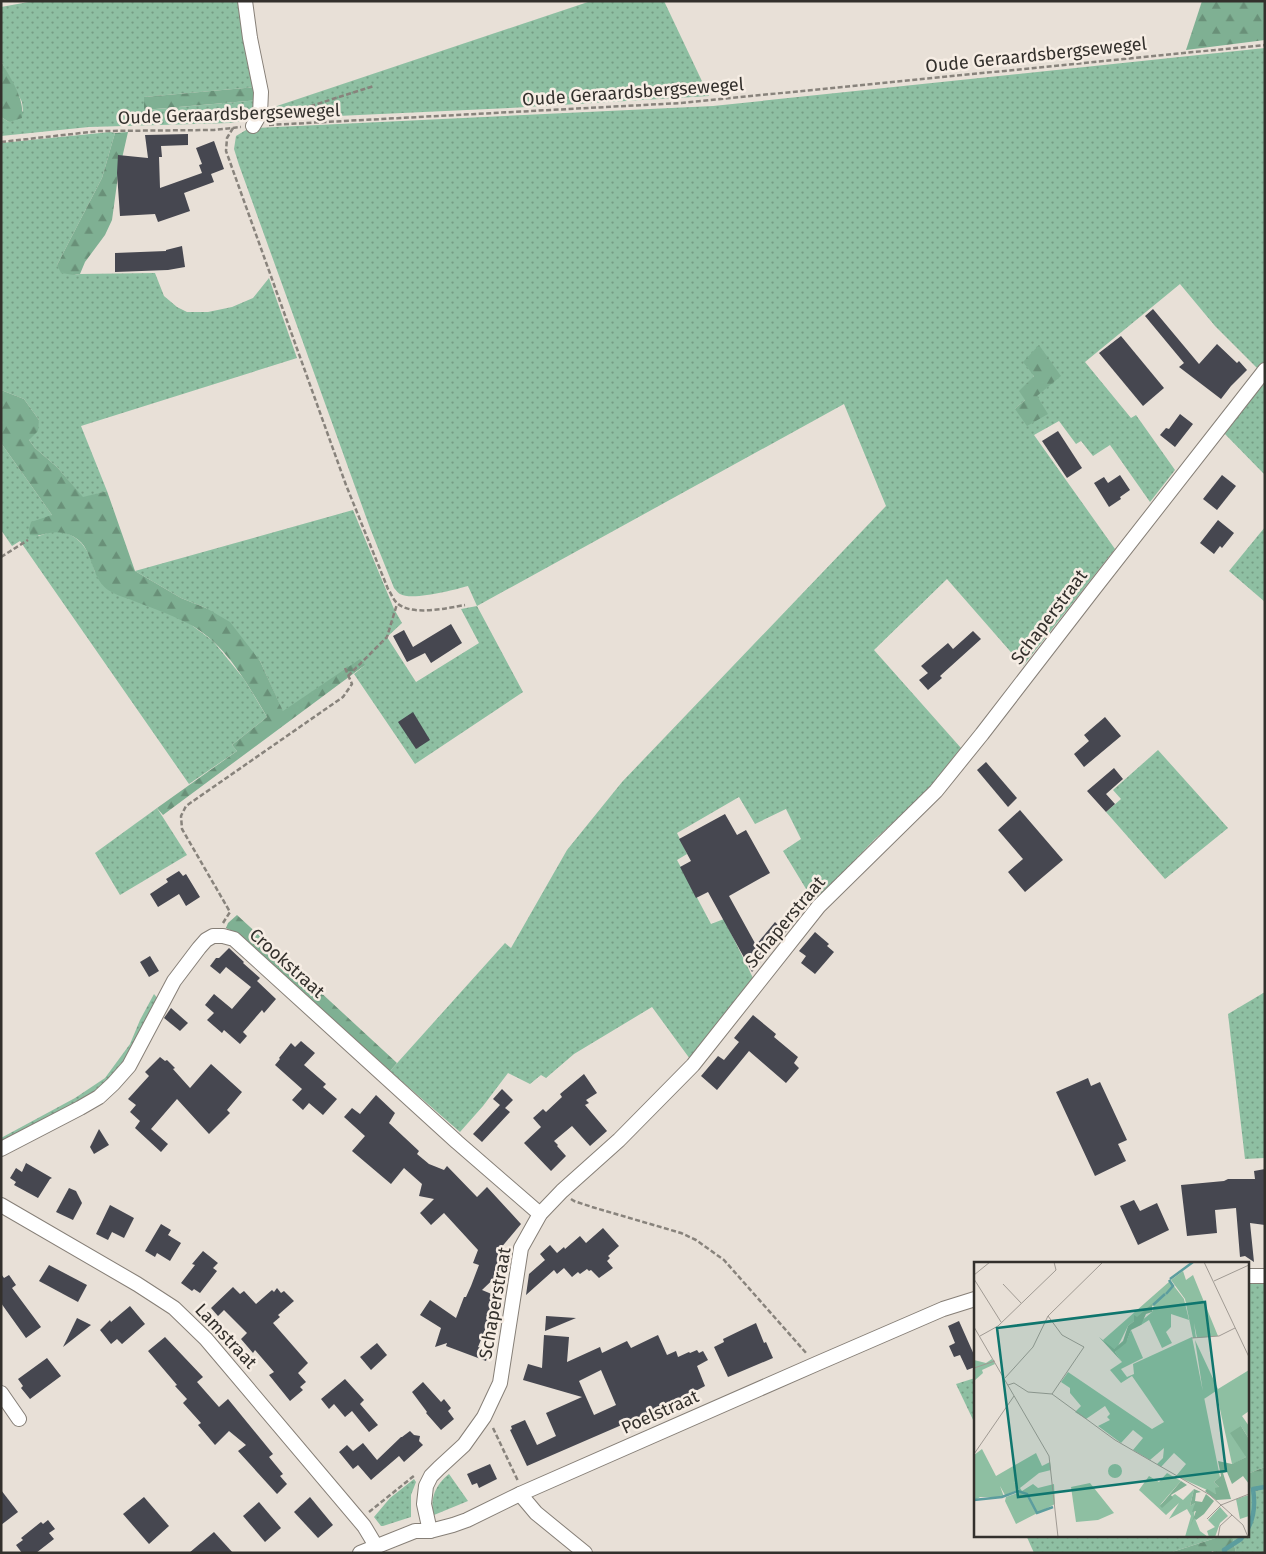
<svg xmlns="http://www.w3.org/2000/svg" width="1266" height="1554" viewBox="0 0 1266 1554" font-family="'Fira Sans',sans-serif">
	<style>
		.grass { fill: url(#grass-dots); fill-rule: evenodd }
		.forest { fill: url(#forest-firs) }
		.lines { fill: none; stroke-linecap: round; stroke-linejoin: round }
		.stream { stroke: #5c9d9e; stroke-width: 4.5 }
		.building { fill: #464750; fill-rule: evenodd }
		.minor-casing { stroke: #867f77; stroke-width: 16 }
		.path { stroke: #88837c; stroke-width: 2.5; stroke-dasharray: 5 2.5; stroke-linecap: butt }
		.minor { stroke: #fff; stroke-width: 14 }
		.labels { text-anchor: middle; stroke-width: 5; stroke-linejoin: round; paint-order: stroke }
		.street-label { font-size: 18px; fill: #33302c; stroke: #f6ede4 }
		.inset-river { fill: none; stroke: #5c9d9e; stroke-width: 2.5 }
		.inset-road { fill: none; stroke: #a09a93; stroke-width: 1 }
		.view { fill: #0f766e; fill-opacity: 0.15; stroke: #0f766e; stroke-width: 2.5 }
		.inset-edge { fill: none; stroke: #33302c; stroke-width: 2.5 }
	</style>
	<defs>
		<pattern id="grass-dots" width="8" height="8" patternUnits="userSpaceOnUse" patternTransform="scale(1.25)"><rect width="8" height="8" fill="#8ebfa2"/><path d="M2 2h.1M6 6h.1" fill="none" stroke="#759c84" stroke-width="1.8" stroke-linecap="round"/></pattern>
		<pattern id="forest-firs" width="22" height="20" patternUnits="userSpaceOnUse" patternTransform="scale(1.25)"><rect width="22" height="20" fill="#7fb093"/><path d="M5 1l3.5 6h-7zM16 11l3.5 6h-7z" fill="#699078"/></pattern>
	</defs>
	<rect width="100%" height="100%" fill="#e8e0d7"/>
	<g class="grass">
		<path d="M34 1H243L256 87 144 97 145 110 258 100 251 118 244 121 230 123 89 127 1 136V117L9 122 23 111 22 102 1 61V7Z"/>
		<path d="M591 1H664L709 96 510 108 273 119 271 108Z"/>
		<path d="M1265 48V362L1259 370 1215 326 1180 284 1085 362 1131 418 1136 415 1175 470 1150 502 1110 445 1093 456 1081 441 1076 444 1059 421 1034 435 1115 549 1023 666 947 579 874 650 961 748 925 793 874 840 814 902 783 851 801 839 786 809 755 824 739 797 677 833 687 854 677 860 711 924 724 919 754 980 690 1059 652 1007 574 1054 546 1078 541 1075 530 1084 508 1073 483 1106 460 1132 390 1071 505 943 511 948 567 850 622 782 886 506 844 404 477 606 523 692 415 764 354 674 365 665 283 712 260 661 206 608 181 598 135 571 353 510 394 609 402 623 387 637 416 682 479 643 461 609 477 606 468 586C454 590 412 601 400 594 398 593 395 589 394 588L370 528 239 165 234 149 236 136 246 130 256 128 713 106ZM1034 375 1037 396 1015 409 1025 400Z"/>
		<path d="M110 132 115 133 102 178 57 265 74 275 80 274 155 273 164 296 177 307 187 312H208L232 307 253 298 269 278 297 358 81 426 107 491 83 498 57 467 35 448 29 440 39 420 24 399 1 390V143Z"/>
		<path d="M1265 381V475L1224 433Z"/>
		<path d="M1 443 52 515 38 536C43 535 49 532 53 531 54 531 60 532 61 532 82 536 90 553 95 572L190 624 213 641 244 679 267 717 232 745 237 751 189 784 20 541 12 546 1 530Z"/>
		<path d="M1265 527V602L1229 571Z"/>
		<path d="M1158 750 1228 828 1165 879 1106 812 1121 799 1113 790Z"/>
		<path d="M157 808 187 855 120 895 95 853Z"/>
		<path d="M1265 992V1158L1245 1159 1228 1014Z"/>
		<path d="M154 994 159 1000 127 1060 92 1096 1 1144V1138L75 1098 105 1078 130 1044 140 1020Z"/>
		<path d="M1247 1281 1265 1282V1467L1247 1474Z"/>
		<path d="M975 1378V1424L956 1384Z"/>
		<path d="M449 1474 468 1501 434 1515C429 1499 436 1484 449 1474Z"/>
		<path d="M414 1479 416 1482 411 1495V1517L383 1526H381L374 1517 390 1498Z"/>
		<path d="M1247 1480 1252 1493 1265 1488V1553H1236L1232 1535H1247Z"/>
		<path d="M1026 1535H1225L1169 1553H1034Z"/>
	</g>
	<g class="forest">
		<path d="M1202 1H1265V40L1186 50Z"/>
		<path d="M1 61C10 78 25 98 22 118L9 122 1 117Z"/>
		<path d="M256 87 258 100 144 110V97Z"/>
		<path d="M128 132 118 176 112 220 105 235 85 262 80 274 74 275 61 273 57 265 102 178 115 133Z"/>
		<path d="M1039 345 1061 376 1037 396 1048 414 1027 426 1015 409 1025 400 1019 391 1034 376 1023 362Z"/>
		<path d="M1 390 24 399 39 420 38 431 29 440 35 448 57 467 83 497 107 491 135 571 181 598 206 608 230 622 260 661 283 711 360 659 365 665 163 815 157 808 237 751 232 745 267 717C247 683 225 643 189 624 170 614 149 607 129 599 122 597 114 594 108 590 86 574 97 540 63 533 50 530 43 537 30 535L29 529 31 522 52 515 1 443Z"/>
		<path d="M237 915 397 1063 390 1071 237 933 226 928 228 923Z"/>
		<path d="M1265 1467V1488L1252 1493 1247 1480V1474Z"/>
		<path d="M1225 1535H1232L1236 1553H1214L1213 1551 1209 1553H1169Z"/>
	</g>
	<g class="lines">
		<g class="stream">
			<path d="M1247 1530C1255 1517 1255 1502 1253 1489L1265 1487"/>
			<path d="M1225 1553 1224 1550 1241 1539 1244 1535"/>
		</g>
	</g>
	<g class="building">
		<path d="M188 134V145L161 146 162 157H159L160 188 202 173 199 165 202 164 196 148 214 141 224 169 211 174 214 182 184 193 190 211 158 222 155 214 120 216 117 173 118 155 148 158 145 135Z"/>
		<path d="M182 246 185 267 168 270 115 272V253L166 251V250Z"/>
		<path d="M1153 309 1199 364 1217 344 1237 363 1239 361 1247 370 1231 386 1221 399 1179 367 1184 363 1145 316Z"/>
		<path d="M1121 336 1164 388 1143 406 1099 353Z"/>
		<path d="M1180 414 1193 424 1175 447 1160 435 1166 428 1169 429Z"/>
		<path d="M1058 431 1082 468 1067 478 1042 441Z"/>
		<path d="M1120 475 1130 490 1120 497 1121 499 1109 507 1094 483 1104 477 1108 483Z"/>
		<path d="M1222 475 1236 486 1217 510 1203 499Z"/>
		<path d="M1218 520 1234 533 1222 548 1220 546 1214 554 1200 543Z"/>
		<path d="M451 624 462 643 431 663 425 653 407 662 393 636 404 630 413 647Z"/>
		<path d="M973 631 981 639 940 676 942 678 928 690 919 680 928 673 921 666 948 643 953 649Z"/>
		<path d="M413 712 430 740 416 749 398 722Z"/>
		<path d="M1105 717 1121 736 1084 767 1074 754 1089 741 1084 735Z"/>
		<path d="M986 762 1017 798 1008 807 977 770Z"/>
		<path d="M1114 768 1123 779 1106 794 1115 804 1106 812 1087 791Z"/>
		<path d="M1020 810 1063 860 1025 892 1008 872 1023 859 998 830Z"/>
		<path d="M725 814 737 835 746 830 770 873 729 896 756 945 775 922 778 925 793 907 801 914 752 972 708 892 696 898 680 867 691 861 679 839Z"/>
		<path d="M179 871 183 876 186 874 200 897 186 906 179 894 158 907 150 894 168 882 166 879Z"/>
		<path d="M815 932 829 944 827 946 834 952 815 974 801 963 806 956 799 951Z"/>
		<path d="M229 948 244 962 243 963 260 978 257 981 276 999 264 1013 262 1010 243 1032 247 1036 240 1044 224 1030 222 1033 207 1020 214 1013 205 1005 214 994 232 1009 251 987 226 967 220 974 210 966 216 958H219Z"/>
		<path d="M150 956 159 971 149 977 140 962Z"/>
		<path d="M171 1008 188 1023 180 1031 164 1018Z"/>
		<path d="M753 1015 776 1034 774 1037 798 1057 794 1063 799 1068 786 1083 749 1051 717 1090 701 1076 718 1056 724 1060 739 1042 734 1038Z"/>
		<path d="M301 1041 315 1053 304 1065 326 1084 323 1087 337 1099 323 1115 309 1103 303 1110 292 1100 302 1089 275 1065 280 1059 279 1058 291 1043 295 1047Z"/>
		<path d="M160 1057 165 1061 167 1060 175 1068 173 1069 190 1088 211 1064 242 1092 227 1110 230 1113 209 1134 177 1099 151 1129 168 1144 161 1152 135 1128 140 1121 130 1112 136 1105 128 1099 149 1076 145 1072Z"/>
		<path d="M584 1074 597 1093 586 1100 589 1103 585 1105 607 1131 590 1146 572 1126 554 1141 558 1145 557 1146 566 1156 551 1171 524 1143 541 1127 533 1118 543 1109 546 1112 562 1097 560 1094Z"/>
		<path d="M1088 1078 1091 1086 1100 1082 1127 1140 1118 1144 1126 1161 1095 1176 1056 1092Z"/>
		<path d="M502 1089 513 1100 505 1108 510 1112 482 1142 473 1134 500 1105 493 1099Z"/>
		<path d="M376 1095 395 1113 389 1123 419 1151 417 1154 429 1164 444 1170 447 1166 477 1197 487 1187 521 1224 500 1249 510 1260 502 1268 504 1269 482 1290 494 1295 487 1319 489 1320 478 1347 489 1351 486 1361 446 1346 447 1343 435 1347 441 1328 420 1315 430 1300 456 1318 464 1297H466L471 1286 479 1265 473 1263 478 1250 444 1213 431 1225 420 1213 434 1199 419 1196 422 1184 404 1168 391 1184 352 1151 365 1136 344 1117 352 1108 360 1114Z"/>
		<path d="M99 1129 109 1145 94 1154 90 1147Z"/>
		<path d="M26 1163 52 1178 50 1179 38 1198 14 1185 16 1182 10 1178 16 1168 22 1172Z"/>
		<path d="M1265 1169V1225L1250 1223 1254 1262 1245 1256 1240 1257 1236 1208 1215 1210 1217 1233 1187 1236 1181 1185 1224 1181 1228 1179H1255L1254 1171Z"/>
		<path d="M69 1188 76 1191 82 1203 73 1220 56 1212Z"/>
		<path d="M1134 1200 1140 1211 1157 1203 1169 1230 1138 1245 1120 1206Z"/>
		<path d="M110 1205 134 1218 124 1238 112 1232 108 1240 96 1234Z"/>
		<path d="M161 1224 171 1230 168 1235 181 1243 170 1261 157 1253 155 1257 145 1251Z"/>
		<path d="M603 1228 619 1246 608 1256 610 1258 607 1261 613 1268 599 1278 591 1270 589 1271 587 1269 580 1274 578 1272 572 1277 564 1268 557 1274 554 1270 526 1295 529 1274 545 1260 540 1254 550 1245 557 1253 564 1247 565 1249 580 1236 586 1243Z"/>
		<path d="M203 1251 218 1263 213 1268 217 1271 200 1293 194 1289 192 1291 181 1283 195 1265 192 1264Z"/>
		<path d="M49 1265 87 1285 78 1302 39 1281Z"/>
		<path d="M1 1274 4 1278 9 1275 16 1285 12 1288 41 1327 26 1338 1 1303Z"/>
		<path d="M233 1287 240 1294 244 1291 256 1304 272 1290 274 1292 277 1288 281 1293 284 1291 294 1301 278 1315 280 1317 273 1323 308 1363 298 1373 306 1382 300 1387 303 1390 290 1401 269 1375 274 1372 255 1350 253 1353 241 1339 247 1333 224 1310 218 1316 211 1308Z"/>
		<path d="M130 1306 145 1324 122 1344 117 1339 111 1344 100 1330 110 1320 111 1322Z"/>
		<path d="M546 1316 576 1318 545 1331Z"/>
		<path d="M77 1318 91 1325 63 1347Z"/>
		<path d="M959 1321 975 1357V1367L967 1370 960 1355 954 1357 949 1346 955 1343 948 1326Z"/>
		<path d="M756 1323 764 1343 766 1342 773 1358 728 1377 714 1347 724 1342 723 1339Z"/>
		<path d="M544 1335 569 1337 567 1362 600 1347 602 1353 627 1341 631 1348 658 1335 667 1355 676 1351 678 1357 689 1352 690 1353 697 1350 699 1353 703 1351 708 1360 697 1366 705 1386 677 1401 527 1466 510 1430 512 1429 511 1426 525 1420 537 1445 556 1436 546 1413 582 1397 523 1380 528 1364 542 1368ZM601 1370 616 1405 594 1415 579 1381Z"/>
		<path d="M165 1337 203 1377 197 1382 219 1407 228 1399 273 1454 269 1457 283 1474 280 1476 287 1484 277 1494 238 1451 246 1445 229 1431 215 1445 198 1425 201 1423 183 1403 187 1399 175 1386 177 1385 148 1351Z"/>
		<path d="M377 1343 387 1355 371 1370 360 1357Z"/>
		<path d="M47 1358 61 1376 30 1399 21 1388 23 1386 18 1379Z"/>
		<path d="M345 1379 364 1400 360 1404 378 1425 369 1432 352 1411 345 1417 334 1404 329 1409 321 1399Z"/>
		<path d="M423 1382 441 1402 444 1399 451 1408 448 1411 454 1419 441 1430 426 1413 427 1412 412 1392Z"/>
		<path d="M410 1431 414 1435 420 1436 419 1441 423 1445 404 1462 399 1456 371 1480 358 1465 353 1469 339 1452 347 1445 353 1451 363 1443 377 1460 401 1437H402Z"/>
		<path d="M490 1464 497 1479 479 1488 477 1483 472 1485 467 1474Z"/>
		<path d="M1 1490 18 1512 1 1525Z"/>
		<path d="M144 1497 169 1526 149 1544 123 1514Z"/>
		<path d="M310 1497 333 1525 318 1538 294 1512Z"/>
		<path d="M259 1502 281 1528 265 1542 243 1516Z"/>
		<path d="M48 1520 55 1529 49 1533 54 1539 36 1553H22L16 1545 23 1540 21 1538 41 1522 43 1524Z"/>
		<path d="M214 1532 233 1553H189Z"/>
	</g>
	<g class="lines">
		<g class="minor-casing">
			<g id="minor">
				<path d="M245 1 250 38 261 92 260 114 253 126"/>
				<path d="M1 1149 80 1108 99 1097 113 1084 129 1066 174 981 199 948 206 940 213 936H223L234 939 457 1142 540 1214"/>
				<path d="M1 1205 137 1284 174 1308 206 1339 364 1526 376 1546"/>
				<path d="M1247 1276H1265"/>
				<path d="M1 1393 19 1419"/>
				<path d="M520 1494 536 1513 585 1553"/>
				<path d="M430 1531 424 1504 426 1486 431 1476 439 1468 464 1445 484 1417 500 1383 521 1248 540 1214 562 1191 619 1140 693 1065 819 906 936 791 982 734 1093 590 1265 370"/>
				<path d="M360 1553 415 1531H430L453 1525 467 1520 520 1494 816 1364 943 1309 975 1299"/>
			</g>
		</g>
		<g class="path">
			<path d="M274 115 298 110 374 86"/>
			<path d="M269 125 681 103 1265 45"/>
			<path d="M233 128 227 138 226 151 346 485 388 589C391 593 393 599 396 602 409 617 448 608 465 605"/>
			<path d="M1 142 99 131 214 130 241 127"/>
			<path d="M1 557 28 540"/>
			<path d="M348 676 387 637 397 604"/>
			<path d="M223 923 230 912 182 829 181 816 186 806 343 697 352 684 345 668"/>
			<path d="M571 1199 574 1201 592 1207 681 1233 696 1240 724 1260 807 1354"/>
			<path d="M493 1428 518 1481"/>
			<path d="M369 1512 415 1475"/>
		</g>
		<use href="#minor" class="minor"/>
	</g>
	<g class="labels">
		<g class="street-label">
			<text transform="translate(1036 55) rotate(-6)" y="6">Oude Geraardsbergsewegel</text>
			<text transform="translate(633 92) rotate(-4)" y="6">Oude Geraardsbergsewegel</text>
			<text transform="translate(229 114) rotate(-2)" y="6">Oude Geraardsbergsewegel</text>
			<text transform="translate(1049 617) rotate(-53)" y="6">Schaperstraat</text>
			<text transform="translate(785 922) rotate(-50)" y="6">Schaperstraat</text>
			<text transform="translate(287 963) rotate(42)" y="6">Crookstraat</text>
			<text transform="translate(495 1303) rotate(-80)" y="6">Schaperstraat</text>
			<text transform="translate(226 1336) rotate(47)" y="6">Lamstraat</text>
			<text transform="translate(660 1412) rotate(-24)" y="6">Poelstraat</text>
		</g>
	</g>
	<g transform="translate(974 1262)">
		<rect width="275" height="275" fill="#e8e0d7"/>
		<path d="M209 9 212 18 219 13 244 74 223 76 220 61 222 76H219L211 37 197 18ZM196 19 210 37 215 58 197 52V65L192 70 198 81 188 86 175 58 167 63 166 60 178 50 180 43 163 56 160 54V59L154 64 144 84 139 88 134 84 129 78ZM157 68 169 96 147 107 153 115 160 112 159 102 218 75 246 215 240 220 245 225 242 232 202 214 212 202 200 191 187 205 183 202 189 196 190 186 176 198 159 188 169 176 159 168 147 181 124 164 136 158 133 155 136 152 131 144 112 157 101 150 107 144 96 131V126L87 120 94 110 178 167 190 160 158 114 147 121 136 108 148 100 141 90 153 78ZM221 78 244 127 275 108V149L268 154 275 164V177L267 164 272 195 261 201 258 202 242 129 230 137ZM8 187 22 214 62 191 68 204 76 200 77 208 65 211 46 226 48 229 59 222 64 226 80 222 81 242 42 262 31 239 32 235 46 230 40 219 44 228 31 233 26 224 30 235H6L0 239V193ZM134 209a7 7 0 1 1 14 0a7 7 0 1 1-14 0ZM193 211 207 219 186 243 201 232 209 238 220 227 216 244 221 241 220 254 226 269 234 275H211L217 254 213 247 195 257 205 241 192 253 165 228 175 214 185 220ZM116 221 140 251 124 258 102 260 97 225ZM275 233V254L266 257 262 237ZM246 245 254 254 246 261 241 275H235L233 269 241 265 234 258Z" fill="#8ebfa2"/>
		<path d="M178 42V50L172 52 167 63 157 68 152 81 141 90 148 100 125 75 140 87 149 79 154 64 160 59V53L163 55ZM267 164 275 177V222L269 214 258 222 253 210 249 211 257 237 242 238 231 229 233 227 242 232 241 226 245 225 240 220 247 214 244 199 258 202 272 195 256 171ZM207 219 213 223 197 233 199 236 188 246 186 244ZM220 227 227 230 222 231 221 239 228 240 232 232 240 239 230 252 222 258 220 256 216 265 222 249 218 250 221 241 216 244Z" fill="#7fb093"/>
		<path d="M18 97 21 102 8 108 9 111 0 119V98L12 101Z" fill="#8ebfa2"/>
		<path class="inset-river" d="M196 17 219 0M192 32 199 24 195 18M179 43 191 32M0 238 28 235 44 229 53 232 63 251 79 245"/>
		<path class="inset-road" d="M230 0 275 95M0 13 16 0M0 17 27 60M240 19 275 3M29 22 47 41M74 54 88 73 110 85 78 132M0 65 75 194 84 275M6 74 24 64 82 8 80 0M218 76 245 74 261 66M0 106 21 99M31 116 59 85 74 54 129 0M34 123 40 121 54 130 78 132 141 178 236 233 269 263 274 275M0 192 40 134M247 243 275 232M233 257 247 243M244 275 246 264 258 253"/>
		<path class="view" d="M231 40 252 209 44 235 23 66Z"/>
		<rect width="275" height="275" class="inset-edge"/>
	</g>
	<rect width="1266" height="1554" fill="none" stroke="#33302c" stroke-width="5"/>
</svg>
